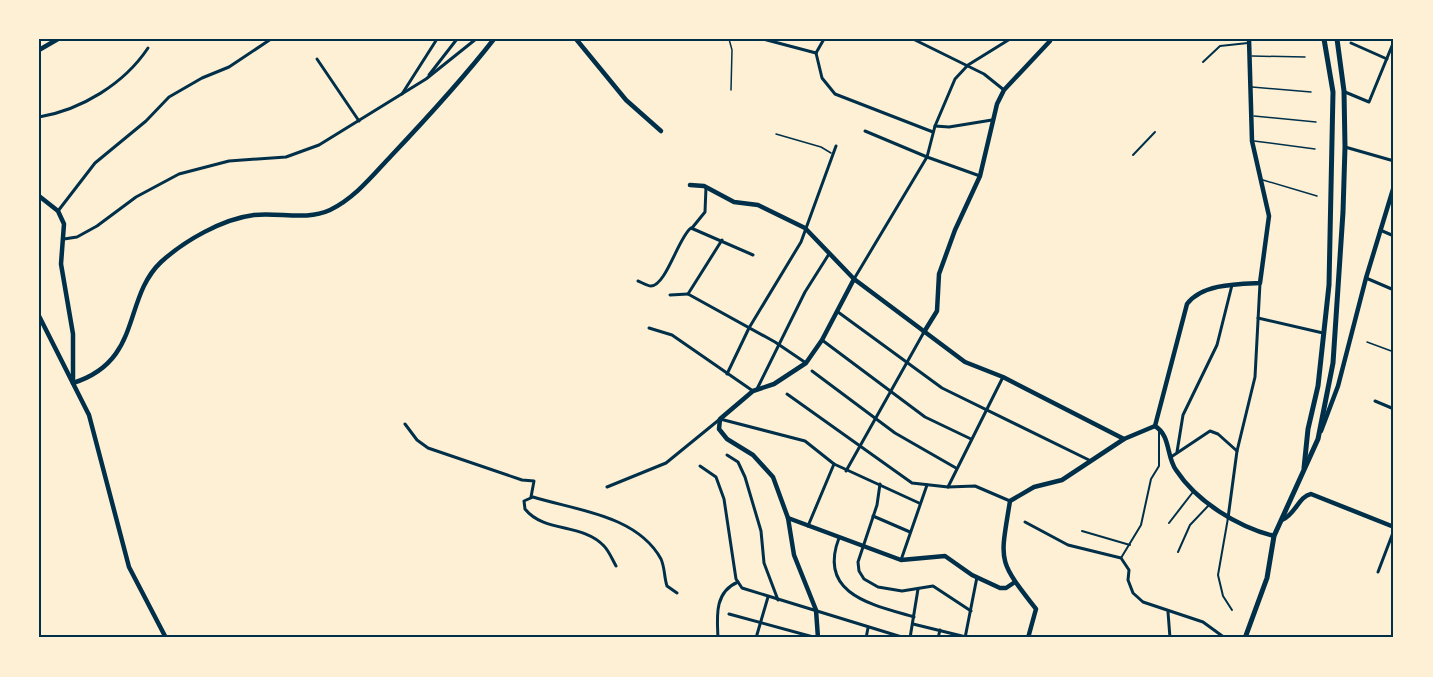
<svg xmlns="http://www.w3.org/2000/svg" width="1433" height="677" viewBox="0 0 1433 677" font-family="Lato,sans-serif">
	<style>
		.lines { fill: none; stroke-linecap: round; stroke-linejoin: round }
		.service { stroke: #003049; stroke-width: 1.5 }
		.pedestrian { stroke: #003049; stroke-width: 2 }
		.minor { stroke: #003049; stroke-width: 3 }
		.tertiary { stroke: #003049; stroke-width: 4.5 }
		.secondary { stroke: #003049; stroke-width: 4.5 }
		.primary { stroke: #003049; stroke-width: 5 }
		.neatline { fill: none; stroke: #003049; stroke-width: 2 }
	</style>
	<rect width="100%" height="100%" fill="#fdf0d5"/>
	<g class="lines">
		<g class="service">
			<path d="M729 39 732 50 731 90"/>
			<path d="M1252 56 1305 57"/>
			<path d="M1252 87 1311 92"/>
			<path d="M1254 116 1316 122"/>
			<path d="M776 134 821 147 831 153"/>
			<path d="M1254 141 1315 149"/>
			<path d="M1263 180 1317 196"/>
			<path d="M1367 342 1394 352"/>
		</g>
		<g class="pedestrian">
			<path d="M1203 62 1220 46 1248 43"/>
			<path d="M1133 155 1155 132"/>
			<path d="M1228 518 1218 575 1223 596 1232 610"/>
			<path d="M1169 523 1193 492"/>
			<path d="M1082 531 1130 545"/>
			<path d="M1178 552 1190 525 1209 505"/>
			<path d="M1121 558 1141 525 1151 479 1159 466V430"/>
		</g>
		<g class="minor">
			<path d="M763 39 816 53"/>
			<path d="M913 39 984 74 1004 90"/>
			<path d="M1351 43 1387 59"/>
			<path d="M816 53 822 78 835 94 933 132"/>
			<path d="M816 53 824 39"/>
			<path d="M317 59 359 121"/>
			<path d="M429 75 457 39"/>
			<path d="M1345 92 1369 102 1394 41"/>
			<path d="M402 94 437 39"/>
			<path d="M39 117C81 110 124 84 148 48"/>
			<path d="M935 126 949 127 992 120"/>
			<path d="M865 131 927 157 980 176"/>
			<path d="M1345 147 1394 161"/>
			<path d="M58 211 95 163 146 121 169 97 202 78 229 67 271 39"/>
			<path d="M692 228 705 212 706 187"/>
			<path d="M1380 230 1394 236"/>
			<path d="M64 239 77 237 97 226 136 197 179 174 229 161 286 157 319 145 426 79 476 39"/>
			<path d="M722 240 688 294 775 342 806 363"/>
			<path d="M1366 278 1394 290"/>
			<path d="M854 279 927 157 935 126 955 79 968 65 1010 39"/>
			<path d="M638 281C641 282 647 286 651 286 666 286 679 236 691 228L753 255"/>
			<path d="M670 295 688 294"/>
			<path d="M838 312 942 388 1091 461"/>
			<path d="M1258 318 1323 333"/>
			<path d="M649 328 672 335 753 391"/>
			<path d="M822 340 925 417 971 439"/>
			<path d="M812 371 895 433 956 468"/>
			<path d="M727 374 749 328 801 242 836 146"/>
			<path d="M757 389 805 292 829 254"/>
			<path d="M787 394 912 483 948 487 975 486 1010 501"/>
			<path d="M1375 401 1394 409"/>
			<path d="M405 424 417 440 428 448 522 480 534 481 531 497"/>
			<path d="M1177 452 1183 415 1217 345 1232 285"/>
			<path d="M727 455 738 462 745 477 761 531 764 563 778 600"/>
			<path d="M1171 457 1210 431 1218 434 1237 451"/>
			<path d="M700 466 716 477 724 499 736 579 742 588 905 638"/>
			<path d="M846 471 924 332"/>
			<path d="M880 484 877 505 858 562 859 571 864 579 878 587 902 591 933 586 971 611"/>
			<path d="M607 487 666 463 720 419 805 441 834 464 919 503"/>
			<path d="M948 487 1003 377"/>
			<path d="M873 516 910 532"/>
			<path d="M1228 518 1237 451 1255 377 1260 283"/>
			<path d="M1025 522 1068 545 1121 558 1129 570 1128 580 1133 593 1143 602 1203 622 1225 638"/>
			<path d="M808 526 834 464"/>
			<path d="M839 538C817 595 874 605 914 617"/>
			<path d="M901 560 927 485"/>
			<path d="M616 566C612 559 609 551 604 546 583 523 544 533 525 509L524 501 533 497C575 510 637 515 661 559 665 568 664 577 667 586L677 593"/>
			<path d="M1378 572 1394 530"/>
			<path d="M1168 612 1170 638"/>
			<path d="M729 614 817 638"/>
			<path d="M913 624 966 637"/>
			<path d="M718 638C717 617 714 592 738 582"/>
			<path d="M756 638 768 597"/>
			<path d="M866 638 868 628"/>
			<path d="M910 638 918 589"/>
			<path d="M938 638 940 630"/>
			<path d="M965 638 977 577"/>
		</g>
		<g class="tertiary">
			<path d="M576 39 626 100 661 131"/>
			<path d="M690 185 704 186 734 202 758 205 805 228 854 279"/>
			<path d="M924 332 937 311 939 274 955 230 980 176 997 104 1004 90 1050 41 1049 39"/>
			<path d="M788 518 901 560 945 556 972 575 1000 588H1006L1015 582"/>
		</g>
		<g class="secondary">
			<path d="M39 50 58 39"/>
			<path d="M39 196 58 211 64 224 61 264 73 334V379"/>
			<path d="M39 316 89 415 129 567 166 638"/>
			<path d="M73 383C143 361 122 299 161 262 184 241 222 219 254 215 279 212 306 221 330 210 355 198 373 175 391 156 427 118 462 80 494 39"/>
			<path d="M1155 426 1187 304C1202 284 1237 284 1260 283L1269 216 1252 141 1249 39"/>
			<path d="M1321 431 1338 386 1366 278 1394 186"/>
			<path d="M1282 520C1295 515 1299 496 1311 494L1394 527"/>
			<path d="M818 638 816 610 794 555 788 518 773 477 753 455 727 439 719 429 720 419 753 391 774 384 806 363 822 340 854 279 965 362 1003 377 1124 439"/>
			<path d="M1028 638 1036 609C997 559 1000 563 1010 501L1034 487 1062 480 1124 439 1155 426C1171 436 1166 456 1176 470 1197 502 1238 527 1274 536"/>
		</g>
		<g class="primary">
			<path d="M1304 468 1308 429 1318 386 1329 285 1333 92 1324 39"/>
			<path d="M1245 638 1267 578 1274 536 1318 439 1333 363 1343 212 1345 147 1344 91 1337 39"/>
		</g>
	</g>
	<rect width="1433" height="677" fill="none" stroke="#fdf0d5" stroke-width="81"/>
	<rect x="40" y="40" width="1352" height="596" class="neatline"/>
</svg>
